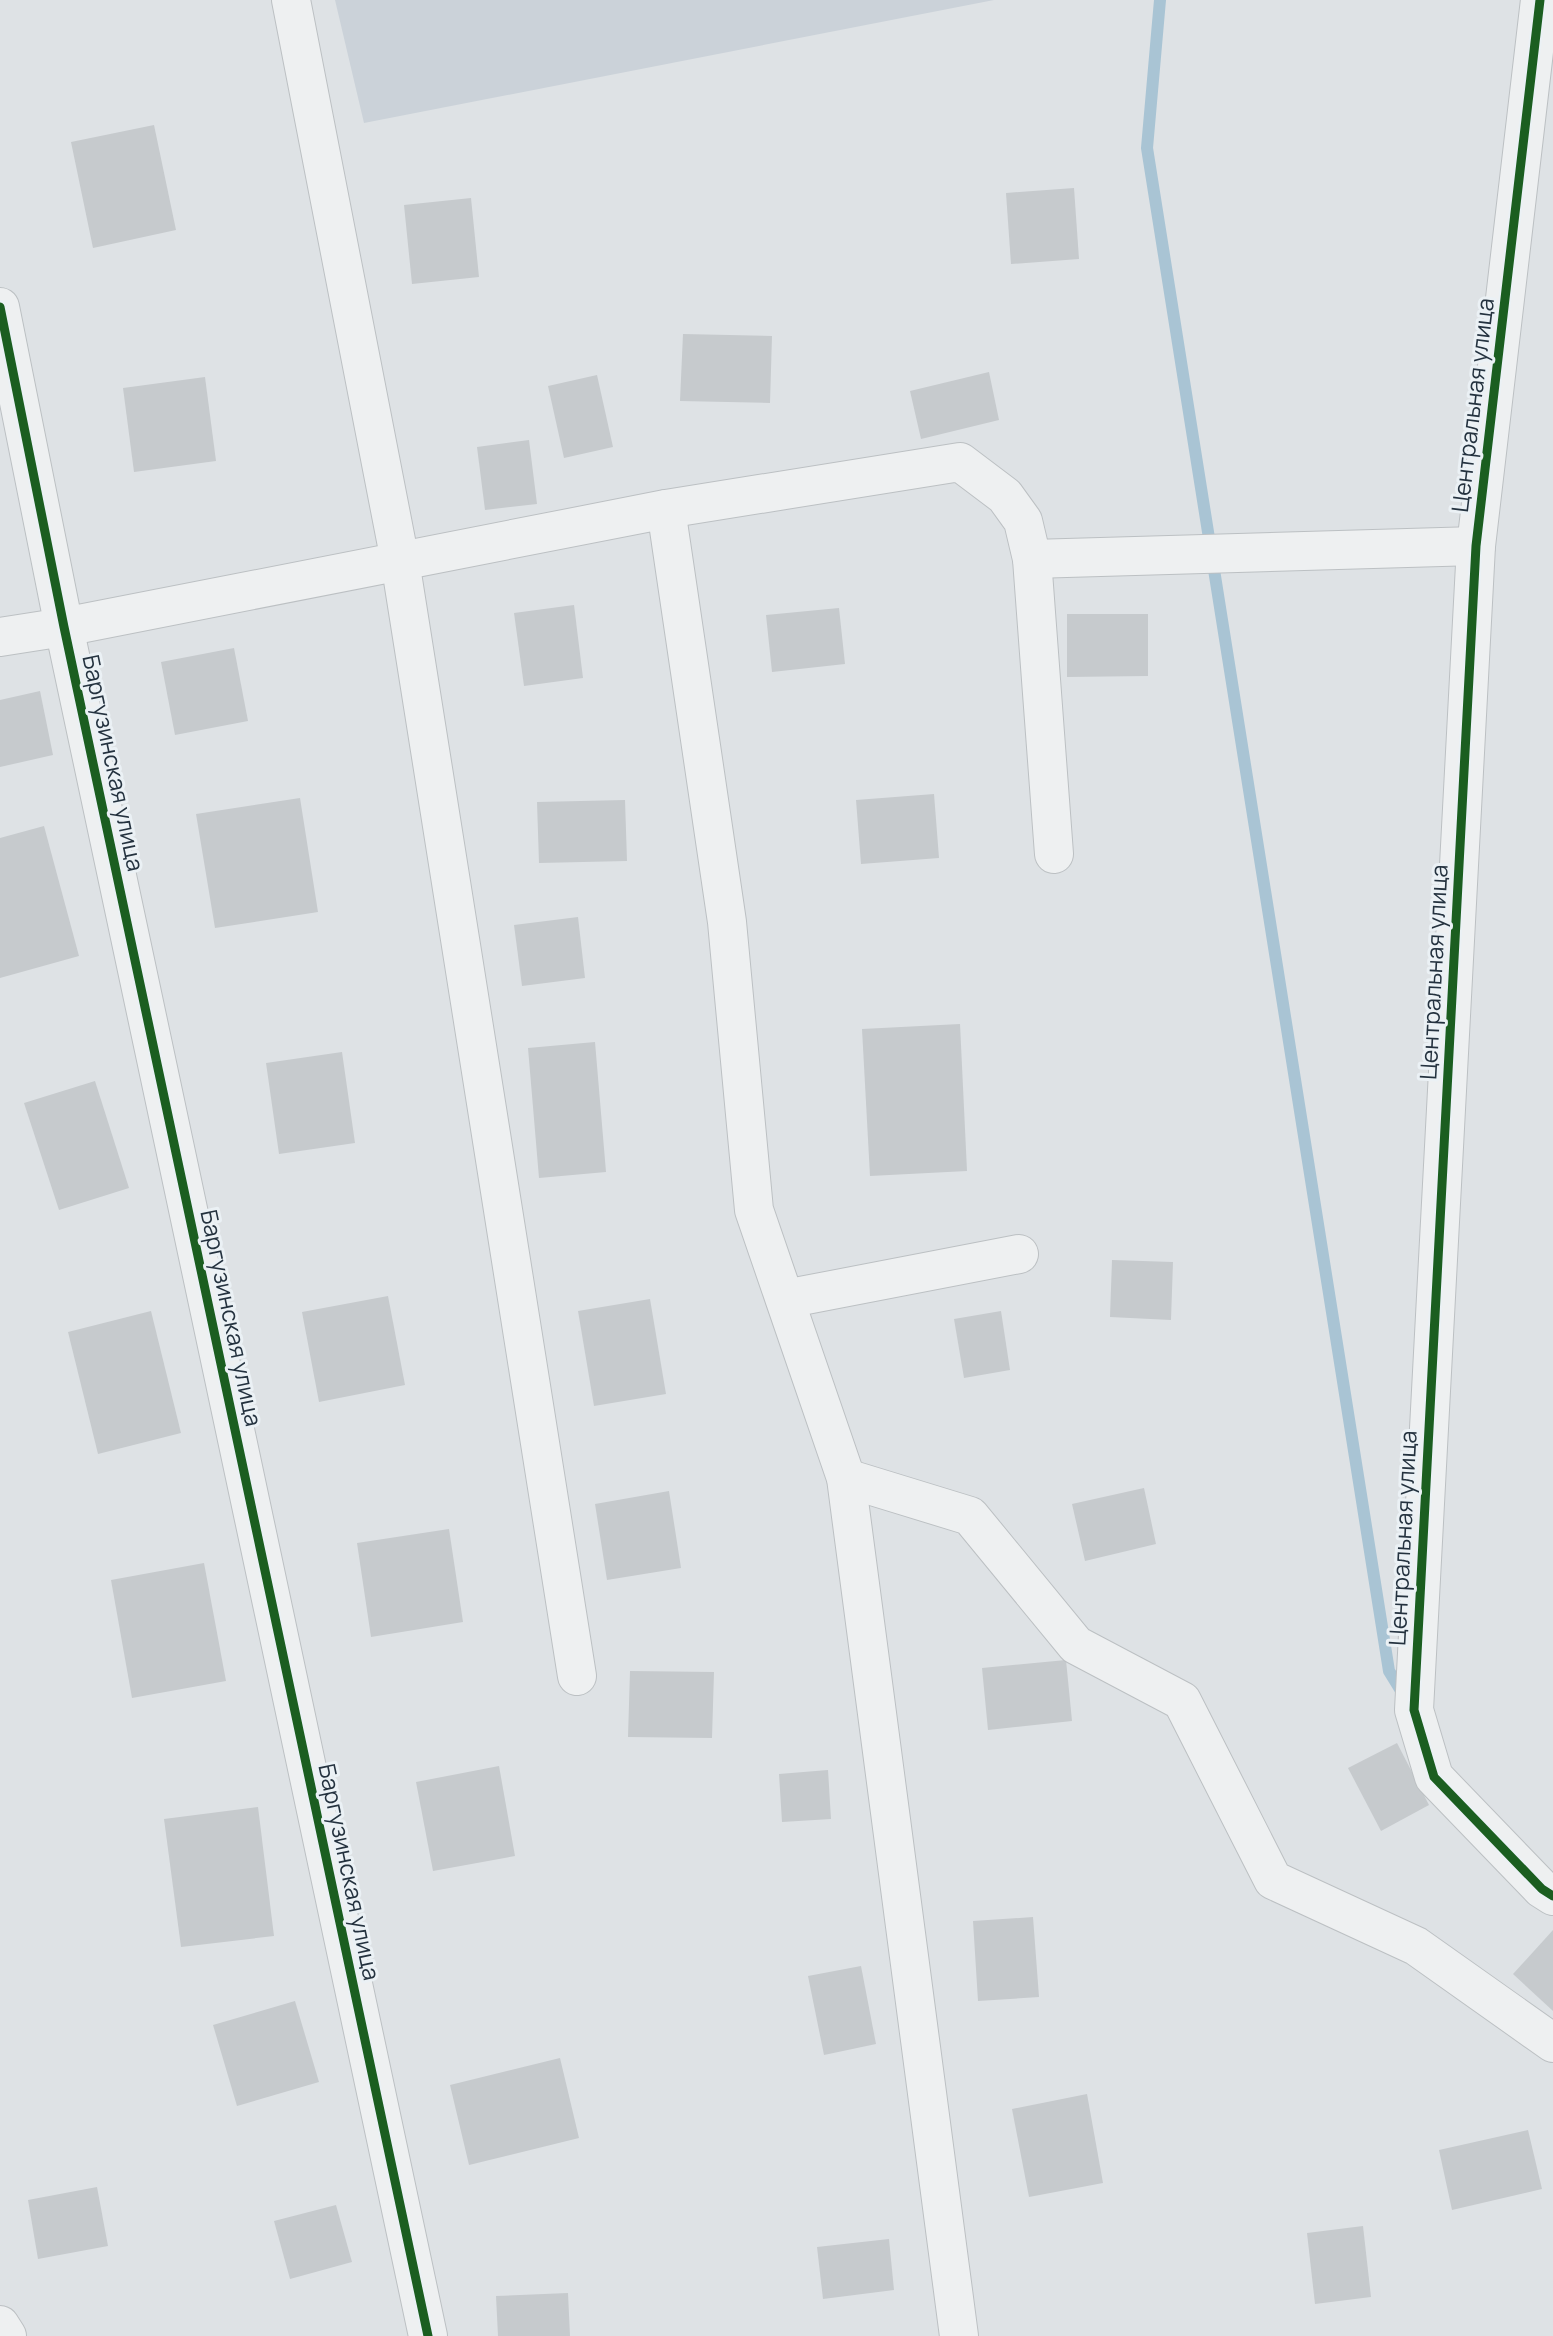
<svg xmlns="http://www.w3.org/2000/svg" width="1553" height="2336" viewBox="0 0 1553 2336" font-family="Manrope,sans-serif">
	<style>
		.built { fill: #cbd2d9 }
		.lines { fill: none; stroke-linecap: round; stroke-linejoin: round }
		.stream { stroke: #a9c4d4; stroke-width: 12 }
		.building { fill: #c6cacd }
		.minor-casing { stroke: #bcc0c3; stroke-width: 40 }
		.minor { stroke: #eef0f1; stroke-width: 38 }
		.cycleway-casing { stroke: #ebf1f5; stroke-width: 13 }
		.cycleway { stroke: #1b5e20; stroke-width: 9 }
		.labels { text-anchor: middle; stroke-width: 6; stroke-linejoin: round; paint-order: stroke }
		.street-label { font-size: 23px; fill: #24323f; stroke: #ebf1f5 }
	</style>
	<rect width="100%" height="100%" fill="#dee2e5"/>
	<path class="built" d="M335 0H994L364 123Z"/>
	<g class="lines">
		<path class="stream" d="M1160 0 1147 148 1389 1671 1405 1697"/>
	</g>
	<g class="building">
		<path d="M154 125 176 230 93 248 71 142Z"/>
		<path d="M1074 188 1079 259 1011 264 1006 193Z"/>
		<path d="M471 198 479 277 412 284 404 205Z"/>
		<path d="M683 334 772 336 770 403 680 401Z"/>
		<path d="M989 372 999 420 921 439 910 391Z"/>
		<path d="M597 375 613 447 564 458 548 386Z"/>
		<path d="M205 377 216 461 134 472 123 388Z"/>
		<path d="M529 440 537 504 485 510 477 447Z"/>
		<path d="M574 605 583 678 524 686 514 613Z"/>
		<path d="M839 608 845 664 772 672 766 615Z"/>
		<path d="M1067 614H1148V676L1067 677Z"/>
		<path d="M234 648 248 721 175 735 161 662Z"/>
		<path d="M40 691 53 755 0 767V700Z"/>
		<path d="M934 794 939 858 861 864 856 800Z"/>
		<path d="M300 798 318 912 215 928 196 814Z"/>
		<path d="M625 800 627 861 539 863 537 802Z"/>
		<path d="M44 826 79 956 0 978V838Z"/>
		<path d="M578 917 585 978 522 986 514 925Z"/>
		<path d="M960 1024 967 1171 870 1176 862 1029Z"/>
		<path d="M595 1042 606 1172 539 1178 528 1048Z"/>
		<path d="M342 1052 355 1143 279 1154 266 1063Z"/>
		<path d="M95 1081 129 1188 59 1210 24 1103Z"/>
		<path d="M1112 1260 1173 1262 1171 1320 1110 1317Z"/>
		<path d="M388 1296 405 1385 319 1402 302 1312Z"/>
		<path d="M650 1299 666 1394 594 1406 578 1311Z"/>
		<path d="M151 1311 181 1433 98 1454 68 1332Z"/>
		<path d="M1001 1311 1010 1370 964 1378 954 1319Z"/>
		<path d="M1144 1488 1156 1544 1085 1561 1072 1504Z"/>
		<path d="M669 1491 681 1568 607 1580 595 1504Z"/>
		<path d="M449 1529 463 1622 371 1637 357 1543Z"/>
		<path d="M204 1563 226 1681 132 1698 111 1580Z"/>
		<path d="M1066 1660 1072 1721 988 1730 982 1668Z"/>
		<path d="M630 1671 714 1672 712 1738 628 1737Z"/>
		<path d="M1397 1743 1429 1805 1381 1831 1348 1768Z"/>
		<path d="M499 1766 515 1856 433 1871 416 1782Z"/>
		<path d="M828 1770 831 1819 782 1822 779 1774Z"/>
		<path d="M258 1807 274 1936 181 1947 164 1819Z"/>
		<path d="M1033 1917 1039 1997 978 2001 973 1921Z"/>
		<path d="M1553 1930V2011L1513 1974Z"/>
		<path d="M861 1966 876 2044 824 2055 808 1976Z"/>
		<path d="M295 2001 319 2082 237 2106 213 2025Z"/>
		<path d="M560 2058 579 2138 469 2165 450 2085Z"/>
		<path d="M1087 2094 1103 2183 1029 2197 1012 2109Z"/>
		<path d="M1528 2130 1542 2189 1452 2210 1439 2150Z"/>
		<path d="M97 2187 108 2246 38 2259 28 2200Z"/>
		<path d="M336 2205 352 2262 290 2279 274 2221Z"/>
		<path d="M1363 2226 1371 2297 1315 2304 1307 2233Z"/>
		<path d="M889 2239 894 2290 823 2299 817 2247Z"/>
		<path d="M568 2293 570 2336H498L496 2296Z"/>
	</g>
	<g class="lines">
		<g class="minor-casing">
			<g id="minor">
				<path d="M291 0 400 561 577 1676"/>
				<path d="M1540 0 1476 546 1414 1710 1434 1777 1542 1889 1553 1896"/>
				<path d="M0 307 64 627 428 2336"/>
				<path d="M666 509 727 922 754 1210 846 1478 959 2336"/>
				<path d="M1032 559 1476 546"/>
				<path d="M0 637 64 627 666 509 960 462 1005 496 1023 521 1032 559 1054 854"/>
				<path d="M785 1299 1019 1254"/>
				<path d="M846 1478 970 1516 1076 1645 1182 1701 1273 1880 1416 1946 1553 2043"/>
				<path d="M0 2325 7 2336"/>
			</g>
		</g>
		<use href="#minor" class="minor"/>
		<g class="cycleway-casing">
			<g id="cycleway">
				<path d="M1540 0 1476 546 1414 1710 1434 1777 1542 1889 1553 1896"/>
				<path d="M0 307 64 627 428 2336"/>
			</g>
		</g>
		<use href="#cycleway" class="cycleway"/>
	</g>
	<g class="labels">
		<g class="street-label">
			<text transform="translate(1473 405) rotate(-83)" y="8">Центральная улица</text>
			<text transform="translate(113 763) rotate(78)" y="8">Баргузинская улица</text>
			<text transform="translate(1434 972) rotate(-87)" y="8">Центральная улица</text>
			<text transform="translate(231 1318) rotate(78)" y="8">Баргузинская улица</text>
			<text transform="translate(1403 1538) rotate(-87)" y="8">Центральная улица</text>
			<text transform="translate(349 1872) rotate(78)" y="8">Баргузинская улица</text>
		</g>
	</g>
</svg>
